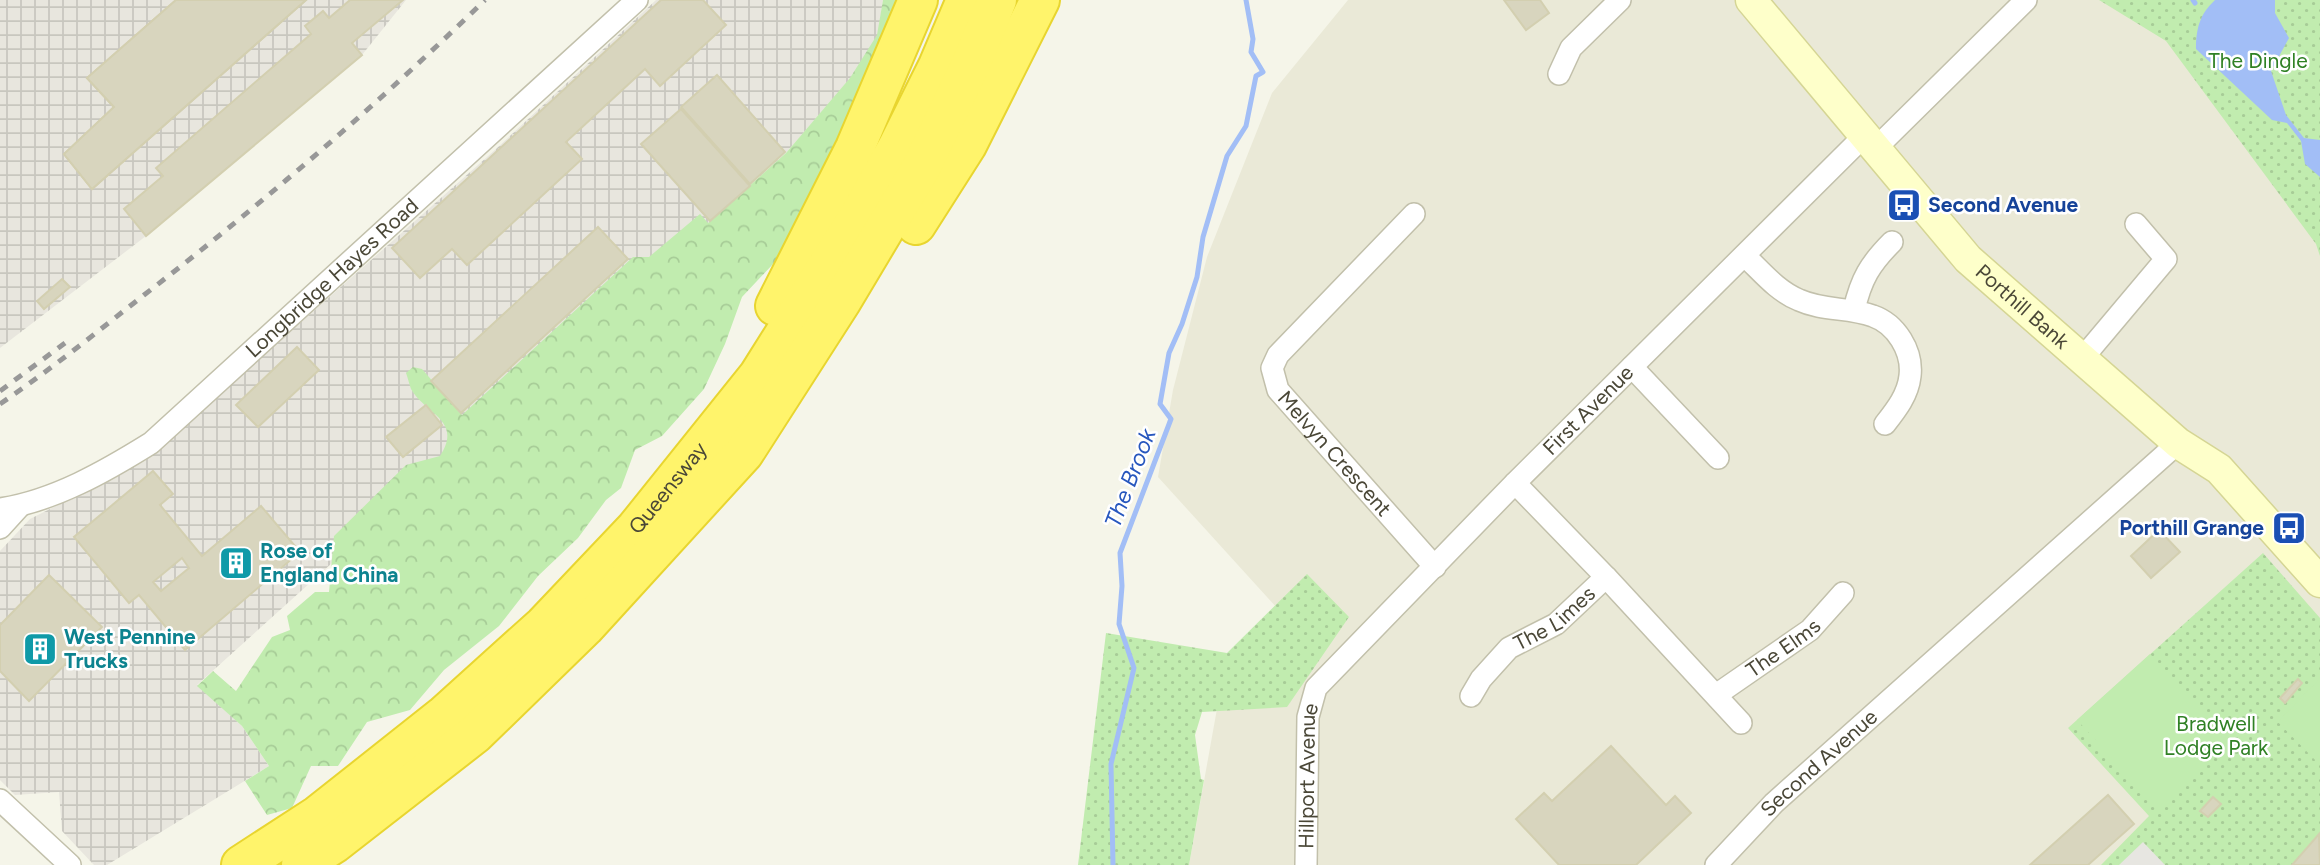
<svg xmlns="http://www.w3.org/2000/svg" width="2320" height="865" viewBox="0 0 2320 865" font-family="Figtree,sans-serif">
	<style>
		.residential { fill: #eae9d7 }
		.industrial { fill: url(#industrial-grid) }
		.forest { fill: url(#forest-crowns) }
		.park { fill: url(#park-dots) }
		.pitch { fill: #c1ecaf }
		.parking { fill: #e7e6e1 }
		.water { fill: #a2bef6 }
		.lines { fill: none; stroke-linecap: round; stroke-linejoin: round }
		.stream { stroke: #a2bef6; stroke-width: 5 }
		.building { fill: #d8d5be; stroke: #d3cfb0; stroke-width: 2; fill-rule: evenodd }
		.street-casing { stroke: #c2c0ab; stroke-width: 24 }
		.secondary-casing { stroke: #d5d594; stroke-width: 33 }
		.highway-casing { stroke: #e8d530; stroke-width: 42 }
		.street { stroke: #fff; stroke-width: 21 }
		.secondary { stroke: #feffca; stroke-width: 30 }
		.highway { stroke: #fff46b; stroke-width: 38 }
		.rail { stroke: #989898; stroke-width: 5; stroke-dasharray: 9 9; stroke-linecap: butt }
		.labels { text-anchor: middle; stroke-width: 5; stroke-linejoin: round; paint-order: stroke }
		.park-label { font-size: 21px; fill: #308125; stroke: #fff }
		.transit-label { font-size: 21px; font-weight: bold; fill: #164399; stroke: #fff; text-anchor: start }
		.street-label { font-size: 21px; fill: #4a4737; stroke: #fff }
		.culture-label { font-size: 21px; font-weight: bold; fill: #0d838f; stroke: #fff; text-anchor: start }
		.water-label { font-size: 23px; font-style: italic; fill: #2757be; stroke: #fff }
	</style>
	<defs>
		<pattern id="industrial-grid" width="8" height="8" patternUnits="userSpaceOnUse" patternTransform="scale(1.75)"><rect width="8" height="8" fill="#e8e6de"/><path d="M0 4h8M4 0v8" fill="none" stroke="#c8c7bf"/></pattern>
		<pattern id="forest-crowns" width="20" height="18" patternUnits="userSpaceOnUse" patternTransform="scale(1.75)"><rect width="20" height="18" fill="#c1ecaf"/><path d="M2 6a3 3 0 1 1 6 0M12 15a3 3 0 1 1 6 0" fill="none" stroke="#a7cc97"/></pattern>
		<pattern id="park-dots" width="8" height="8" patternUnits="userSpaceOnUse" patternTransform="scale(1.75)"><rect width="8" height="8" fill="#c1ecaf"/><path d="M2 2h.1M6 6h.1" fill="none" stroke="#a7cc97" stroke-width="1.8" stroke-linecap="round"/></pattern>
	</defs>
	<rect width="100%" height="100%" fill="#f5f5e9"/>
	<path class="residential" d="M1348 0H2320V865H1189L1227 653 1316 651 1158 477 1173 390 1207 257 1272 93Z"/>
	<g class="industrial">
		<path d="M0 0H406L362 55 146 236 0 348Z"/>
		<path d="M656 0H883L878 35 850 79 786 153 197 685 242 726 269 766 107 865H94L62 831 59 792 15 795 0 780V551L30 519 145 461 496 149Z"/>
	</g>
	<path class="forest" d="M883 0H905L790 246 742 297 725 344 704 389 662 436 635 450 621 488 606 500 578 538 538 576 499 626 444 670 410 710 367 722 338 766H311L292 808 267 815 245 781 269 766 242 726 197 686 213 671 236 691 272 637 290 630 287 616 315 592H329L334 536 406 465 440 456C463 420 426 415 411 389 409 384 408 378 406 373L413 367 422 369 462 415 633 257H649L700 214 708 223 786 153 850 78 877 35Z"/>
	<g class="park">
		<path d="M2099 0H2320V256L2316 244 2166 41Z"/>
		<path d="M2263 553 2320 618V865H2101L2149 816 2068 728Z"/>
		<path d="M1307 574 1349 617 1287 707 1202 712 1195 735 1201 779 1204 780 1189 865H1078L1106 633 1227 653Z"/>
	</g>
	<g class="pitch">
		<path d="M2150 654 2230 740 2158 808 2077 720Z"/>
		<path d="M2320 678V765L2278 722Z"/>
	</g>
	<path class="parking" d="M2143 842 2165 865H2119Z"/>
	<path class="water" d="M2215 0H2275V13L2289 38 2271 71 2286 115 2304 138 2320 140V177L2305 164 2301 141 2287 123 2272 120 2196 49C2196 28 2200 14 2215 0Z"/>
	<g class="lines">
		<g class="stream">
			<path d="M2193 0 2195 3"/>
			<path d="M1113 865 1111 764 1134 668 1119 624 1122 586 1120 553 1171 419 1160 404 1169 353 1182 324 1197 277 1203 237 1227 156 1246 126 1256 76 1263 72 1251 52 1253 39 1246 0"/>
		</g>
	</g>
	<g class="building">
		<path d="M176 0H306L92 189 64 154 114 107 87 78Z"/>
		<path d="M176 0H306L92 189 64 154 114 107 87 78Z"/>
		<path d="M350 0H403L352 43 362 55 146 236 124 209 163 176 156 168 311 34 305 26 323 11 329 18Z"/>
		<path d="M661 0H703L726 25 660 86 645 69 566 142 582 159 467 265 452 249 420 278 392 248Z"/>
		<path d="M1504 0H1540L1549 13 1526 30Z"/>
		<path d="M717 75 785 152 750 184 681 107Z"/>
		<path d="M681 109 750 186 710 221 641 144Z"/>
		<path d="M598 227 628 259 461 413 431 381Z"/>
		<path d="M62 279 70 287 44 309 37 301Z"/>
		<path d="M297 347 319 370 258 427 236 405Z"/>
		<path d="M426 405 442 425 403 457 386 437Z"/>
		<path d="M153 471 173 494 160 505 202 556 261 506 300 552 185 650 139 595 129 603 74 537ZM182 558 189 568 161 591 153 582Z"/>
		<path d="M2159 530 2180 552 2151 578 2131 556Z"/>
		<path d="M49 575 102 627 29 701 0 671V625Z"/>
		<path d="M2298 679 2302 683 2285 703 2280 698Z"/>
		<path d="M1611 746 1666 805 1675 796 1691 813 1636 865H1559L1516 819 1544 793 1552 801Z"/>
		<path d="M2108 795 2134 824 2088 865H2030Z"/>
		<path d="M2213 797 2221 804 2208 817 2200 811Z"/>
		<path d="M2319 834 2320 865H2292Z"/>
	</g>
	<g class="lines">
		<g class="street-casing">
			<g id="street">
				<path d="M1559 74 1571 48 1620 0"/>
				<path d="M1875 149 2026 0"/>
				<path id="s1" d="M1414 214 1278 355 1272 368 1278 390 1435 567"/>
				<path d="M1745 256C1762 272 1777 291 1799 300 1823 311 1849 307 1873 316 1896 324 1913 351 1910 376 1908 395 1896 410 1885 424"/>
				<path d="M1854 310C1861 279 1870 264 1892 242"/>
				<path d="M2081 360 2166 259 2136 224"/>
				<path d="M1632 367 1718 458"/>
				<path id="s2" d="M0 509C54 501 106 471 151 443L637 0"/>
				<path d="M0 528 20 506"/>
				<path d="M1606 577 1741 723"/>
				<path id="s3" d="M1716 695 1810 630 1843 593"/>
				<path id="s4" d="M1471 696 1481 679 1509 648 1556 624 1606 577 1515 483"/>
				<path d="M0 800 70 865"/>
				<path id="s5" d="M1306 865 1308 717 1316 688 1515 483 1864 136"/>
				<path id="s6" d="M1716 865 1774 803 2178 443"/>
			</g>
		</g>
		<g class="secondary-casing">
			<g id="secondary">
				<path id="s7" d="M1751 0 1968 259 2178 443 2219 469 2320 582"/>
			</g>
		</g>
		<g class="highway-casing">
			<g id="highway">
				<path d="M916 225 967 145 1040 0"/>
				<path d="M775 306 855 148 918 0"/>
				<path id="s8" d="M241 865 318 815 443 716 544 625 636 528 758 376 860 214 898 146 938 66 966 0"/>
				<path d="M301 865 335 843 475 734 585 627 744 453 841 302 921 168 971 64 997 0"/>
			</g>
		</g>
		<use href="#street" class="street"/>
		<use href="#secondary" class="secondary"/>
		<use href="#highway" class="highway"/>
		<g class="rail">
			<path d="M0 391 65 343"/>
			<path d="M0 404C50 370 97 332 144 295 263 203 377 105 485 0"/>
		</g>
	</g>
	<defs>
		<g id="bus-square" transform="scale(1.75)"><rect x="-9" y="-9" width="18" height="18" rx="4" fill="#1a4fb4" stroke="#fff"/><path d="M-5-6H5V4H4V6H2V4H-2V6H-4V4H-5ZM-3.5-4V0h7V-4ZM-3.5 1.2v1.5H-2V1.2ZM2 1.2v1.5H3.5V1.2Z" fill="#fff"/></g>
		<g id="building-square" transform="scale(1.75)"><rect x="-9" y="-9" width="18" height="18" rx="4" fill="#0f9aa8" stroke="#fff"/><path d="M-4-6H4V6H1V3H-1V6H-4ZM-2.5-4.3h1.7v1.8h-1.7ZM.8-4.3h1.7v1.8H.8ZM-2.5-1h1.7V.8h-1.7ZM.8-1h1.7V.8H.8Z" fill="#fff"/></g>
	</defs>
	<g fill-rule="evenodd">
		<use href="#bus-square" x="1904" y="205"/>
		<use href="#bus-square" x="2289" y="528"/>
		<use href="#building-square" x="236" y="563"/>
		<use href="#building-square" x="40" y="649"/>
	</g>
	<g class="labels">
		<g class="park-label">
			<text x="2258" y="68">The Dingle</text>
			<text x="2216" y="731">Bradwell<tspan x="2216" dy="24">Lodge Park</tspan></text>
		</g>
		<g class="transit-label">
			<text x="1928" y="212">Second Avenue</text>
			<text x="2264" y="535" text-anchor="end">Porthill Grange</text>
		</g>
		<g class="street-label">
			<text dy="7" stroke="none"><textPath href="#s2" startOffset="411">Longbridge Hayes Road</textPath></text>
			<text dy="7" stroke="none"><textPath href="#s7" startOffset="410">Porthill Bank</textPath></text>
			<text dy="7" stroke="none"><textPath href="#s5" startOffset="567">First Avenue</textPath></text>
			<text dy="7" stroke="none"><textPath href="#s1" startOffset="318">Melvyn Crescent</textPath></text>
			<text dy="7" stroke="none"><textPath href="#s8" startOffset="572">Queensway</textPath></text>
			<text dy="7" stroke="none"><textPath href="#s4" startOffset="116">The Limes</textPath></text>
			<text dy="7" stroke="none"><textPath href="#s3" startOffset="82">The Elms</textPath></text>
			<text dy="7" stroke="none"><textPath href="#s6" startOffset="145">Second Avenue</textPath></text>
			<text dy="7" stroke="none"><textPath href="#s5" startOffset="89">Hillport Avenue</textPath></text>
		</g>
		<g class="culture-label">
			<text x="260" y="558">Rose of<tspan x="260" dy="24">England China</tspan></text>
			<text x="64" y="644">West Pennine<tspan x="64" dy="24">Trucks</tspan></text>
		</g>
		<g class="water-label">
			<text transform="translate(1130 478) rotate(-69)" y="8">The Brook</text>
		</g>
	</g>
</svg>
